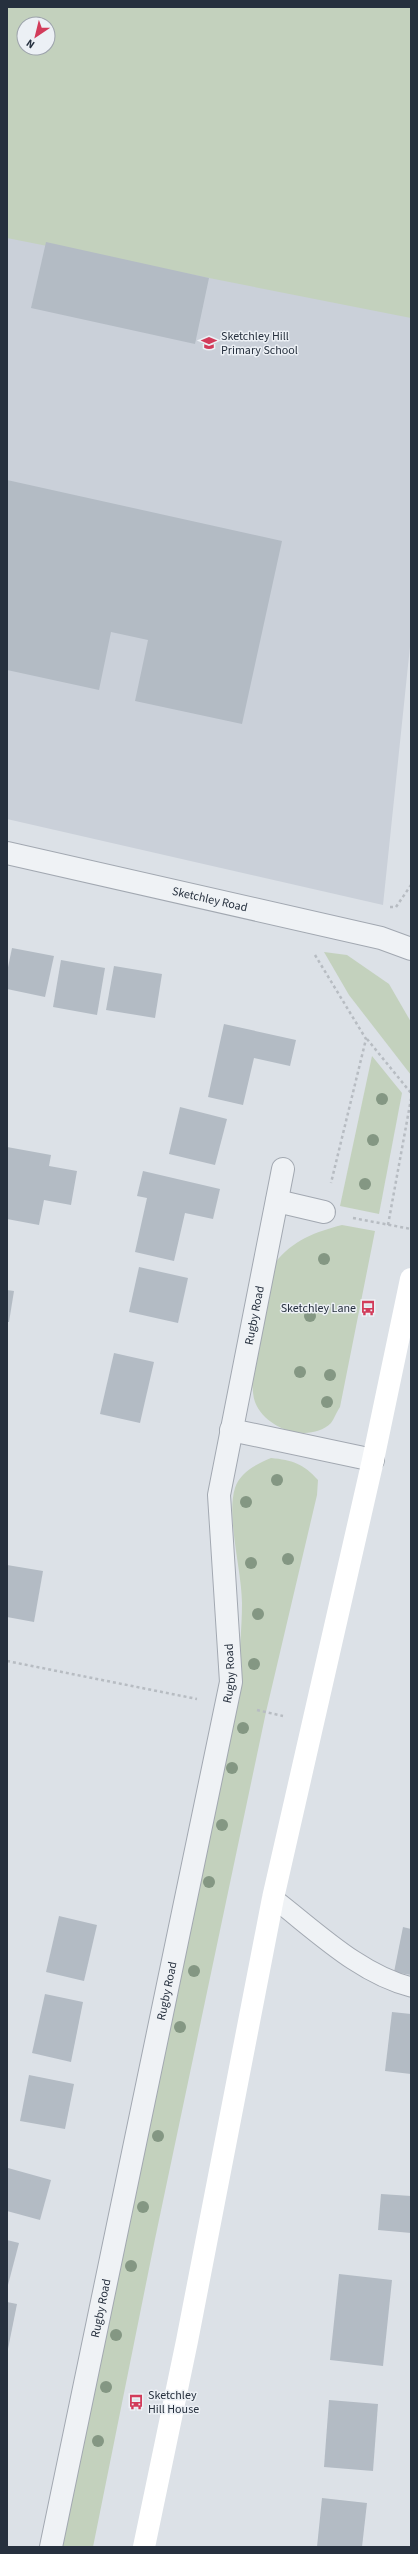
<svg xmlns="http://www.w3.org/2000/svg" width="418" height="2554" viewBox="0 0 418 2554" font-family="'Source Sans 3',sans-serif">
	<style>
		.built { fill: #cad0d9; fill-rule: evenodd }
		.green { fill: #c3d1bd; fill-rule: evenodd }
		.building { fill: #b3bbc4 }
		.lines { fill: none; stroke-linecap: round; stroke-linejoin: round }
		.service-casing { stroke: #a2a8b1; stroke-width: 21 }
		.minor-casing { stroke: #a2a8b1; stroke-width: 24 }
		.path { stroke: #b7bcc2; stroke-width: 2.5; stroke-dasharray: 3 3; stroke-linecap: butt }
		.service { stroke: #eff2f5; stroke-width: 19 }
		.minor { stroke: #eff2f5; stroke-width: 22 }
		.secondary { stroke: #fff; stroke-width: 22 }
		.tree { fill: #849783 }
		.labels { text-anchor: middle; stroke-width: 3; stroke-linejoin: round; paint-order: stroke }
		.poi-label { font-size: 12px; fill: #26303e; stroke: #ecf0f5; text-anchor: start }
		.street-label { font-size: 12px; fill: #26303e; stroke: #ecf0f5 }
	</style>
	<rect width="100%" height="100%" fill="#dce1e7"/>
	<path class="built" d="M7 7H411V637L383 905 7 819ZM24 24H48V48H24Z"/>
	<g class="green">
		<path d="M7 7H411V318L7 238ZM24 24H48V48H24Z"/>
		<path d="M324 952 347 955 389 984 411 1022V1075L349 995Z"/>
		<path d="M372 1056 402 1093 379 1214 340 1206Z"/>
		<path d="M342 1225 375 1231 340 1407C337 1411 334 1419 331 1423 309 1444 265 1429 255 1402 253 1397 253 1390 252 1384L275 1263C293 1240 315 1232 342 1225Z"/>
		<path d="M271 1458C292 1460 304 1464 318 1480L317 1495 266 1712 155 2239 93 2547H56L238 1680C239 1654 242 1629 242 1603 242 1572 226 1516 235 1488 240 1472 257 1464 271 1458Z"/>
	</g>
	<g class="building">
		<path d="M46 242 209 278 195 344 31 308Z"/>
		<path d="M7 480 282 541 242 724 135 701 148 640 111 632 99 690 7 670Z"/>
		<path d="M12 948 54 956 45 997 7 989V972Z"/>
		<path d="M61 960 105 968 97 1015 53 1007Z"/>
		<path d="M114 966 162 974 155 1018 106 1010Z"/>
		<path d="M224 1024 296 1040 290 1066 254 1058 243 1105 208 1097Z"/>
		<path d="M180 1107 227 1119 215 1165 169 1154Z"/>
		<path d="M7 1147 51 1155 49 1166 77 1171 71 1205 44 1200 39 1225 7 1219Z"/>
		<path d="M143 1171 220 1189 213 1219 185 1213 174 1261 135 1252 147 1198 137 1196Z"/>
		<path d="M139 1267 188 1278 178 1323 129 1312Z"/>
		<path d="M7 1290 14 1291 9 1322H7Z"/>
		<path d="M114 1353 154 1362 140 1423 100 1414Z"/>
		<path d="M7 1565 43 1571 34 1622 7 1617Z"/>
		<path d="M59 1916 97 1925 84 1981 46 1972Z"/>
		<path d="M403 1927 411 1929V1975L394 1972Z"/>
		<path d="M45 1994 83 2002 71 2062 32 2053Z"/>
		<path d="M392 2012 411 2014V2074L385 2071Z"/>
		<path d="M29 2075 74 2084 65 2129 20 2121Z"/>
		<path d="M8 2168 51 2180 40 2220 7 2211Z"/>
		<path d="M381 2194 411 2196V2233L378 2230Z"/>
		<path d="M7 2240 19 2243 8 2285H7Z"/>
		<path d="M339 2274 392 2280 383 2366 330 2360Z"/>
		<path d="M7 2302 17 2304 8 2349H7Z"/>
		<path d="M329 2400 378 2404 373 2471 324 2467Z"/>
		<path d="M322 2498 367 2503 362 2547H317Z"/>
	</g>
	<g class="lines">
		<g class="service-casing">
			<path id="service" d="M273 1898C315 1930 359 1974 411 1987"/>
		</g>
		<g class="minor-casing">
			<g id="minor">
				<path id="s1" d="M7 853 381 938 411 949"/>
				<path d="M277 1201 324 1212"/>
				<path d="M231 1430 373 1460"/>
				<path id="s2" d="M51 2547 231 1682 219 1495 283 1169"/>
			</g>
		</g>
		<g class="path">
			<path d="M390 907H396L411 885"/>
			<path d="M315 955 366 1039 331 1183"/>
			<path d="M367 1039 411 1093"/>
			<path d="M353 1218 411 1229"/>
			<path d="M388 1225 411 1099"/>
			<path d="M7 1661 197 1699"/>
			<path d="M257 1710 283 1716"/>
		</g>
		<use href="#service" class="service"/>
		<use href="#minor" class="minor"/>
		<path class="secondary" d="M144 2547 187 2341 273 1898 373 1460 411 1279"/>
	</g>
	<g class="tree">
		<circle cx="382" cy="1099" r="6"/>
		<circle cx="373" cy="1140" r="6"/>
		<circle cx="365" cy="1184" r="6"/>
		<circle cx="324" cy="1259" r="6"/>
		<circle cx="310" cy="1316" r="6"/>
		<circle cx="300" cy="1372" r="6"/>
		<circle cx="330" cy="1375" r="6"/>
		<circle cx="327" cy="1402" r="6"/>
		<circle cx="277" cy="1480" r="6"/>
		<circle cx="246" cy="1502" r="6"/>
		<circle cx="288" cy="1559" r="6"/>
		<circle cx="251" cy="1563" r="6"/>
		<circle cx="258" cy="1614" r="6"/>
		<circle cx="254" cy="1664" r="6"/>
		<circle cx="243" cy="1728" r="6"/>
		<circle cx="232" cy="1768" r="6"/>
		<circle cx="222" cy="1825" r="6"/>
		<circle cx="209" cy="1882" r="6"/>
		<circle cx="194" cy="1971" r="6"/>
		<circle cx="180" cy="2027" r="6"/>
		<circle cx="158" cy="2136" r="6"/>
		<circle cx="143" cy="2207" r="6"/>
		<circle cx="131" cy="2266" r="6"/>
		<circle cx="116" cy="2335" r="6"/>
		<circle cx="106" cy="2387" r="6"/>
		<circle cx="98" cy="2441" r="6"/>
	</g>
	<defs>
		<g id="school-bare" transform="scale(1.2)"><path d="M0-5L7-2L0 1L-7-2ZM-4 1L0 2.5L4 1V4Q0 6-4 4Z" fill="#d23b5a" stroke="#ecf0f5" stroke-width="2.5" paint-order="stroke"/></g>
		<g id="bus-bare" transform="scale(1.2)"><path d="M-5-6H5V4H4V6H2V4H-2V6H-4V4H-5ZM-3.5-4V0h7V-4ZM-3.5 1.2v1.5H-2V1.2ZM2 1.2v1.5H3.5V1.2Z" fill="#d23b5a" stroke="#ecf0f5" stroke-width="2.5" paint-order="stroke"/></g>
	</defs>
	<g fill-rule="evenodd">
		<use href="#school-bare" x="209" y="343"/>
		<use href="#bus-bare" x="368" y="1308"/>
		<use href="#bus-bare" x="136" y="2402"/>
	</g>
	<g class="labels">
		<g class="poi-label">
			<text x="221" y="340">Sketchley Hill<tspan x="221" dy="14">Primary School</tspan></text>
			<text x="356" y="1312" text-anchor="end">Sketchley Lane</text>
			<text x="148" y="2399">Sketchley<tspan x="148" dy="14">Hill House</tspan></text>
		</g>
		<g class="street-label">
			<text dy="4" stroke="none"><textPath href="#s1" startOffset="208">Sketchley Road</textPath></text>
			<text dy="4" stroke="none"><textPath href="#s2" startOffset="1254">Rugby Road</textPath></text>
			<text dy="4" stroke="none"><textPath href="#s2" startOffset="892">Rugby Road</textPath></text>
			<text dy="4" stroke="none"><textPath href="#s2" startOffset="568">Rugby Road</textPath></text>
			<text dy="4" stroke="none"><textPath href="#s2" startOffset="244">Rugby Road</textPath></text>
		</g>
	</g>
	<rect width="418" height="2554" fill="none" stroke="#26303e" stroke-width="16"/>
	<g transform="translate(36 36) rotate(215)"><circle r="19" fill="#ecf0f5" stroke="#9da3ac"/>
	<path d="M0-3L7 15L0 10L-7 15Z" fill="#d23b5a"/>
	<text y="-6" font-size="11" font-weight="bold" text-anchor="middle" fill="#26303e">N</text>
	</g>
</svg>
